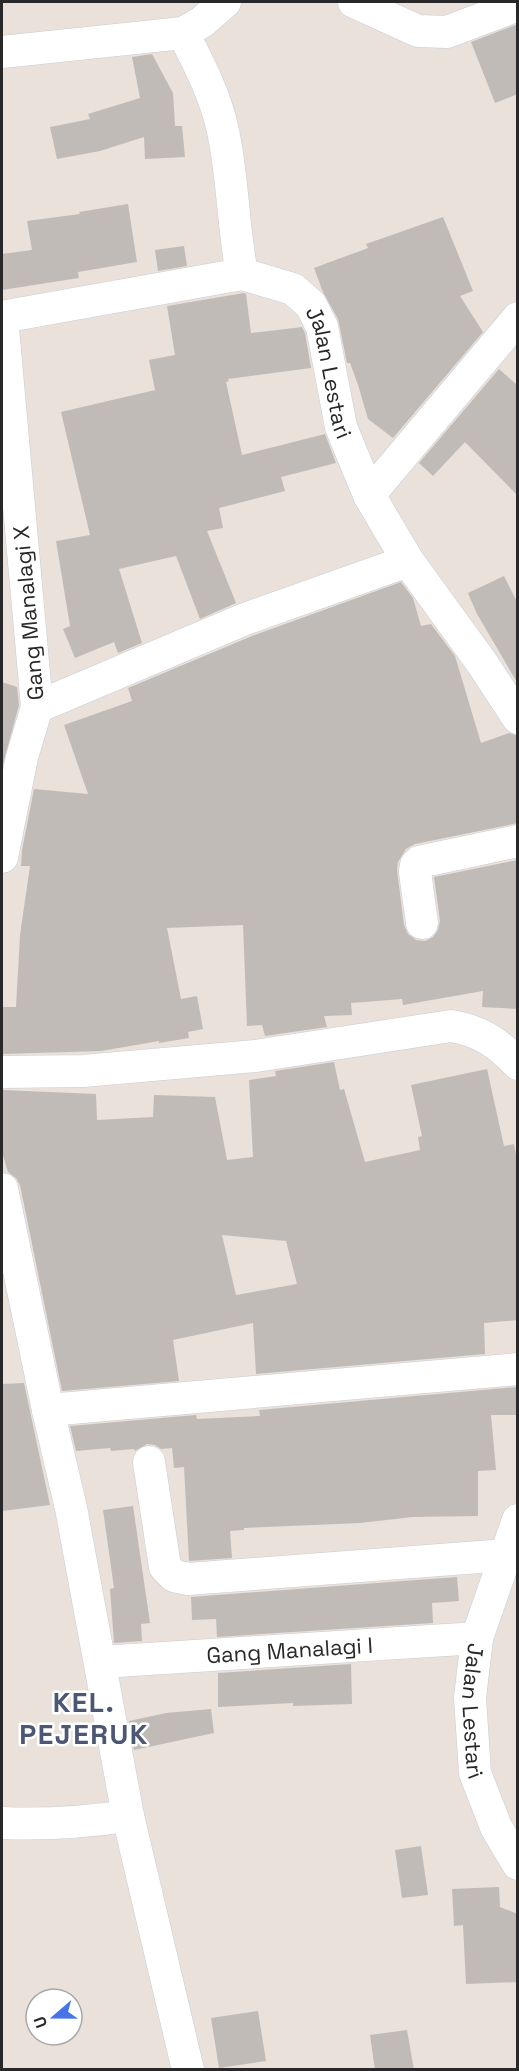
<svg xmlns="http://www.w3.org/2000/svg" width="519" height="2071" viewBox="0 0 519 2071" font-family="'Space Grotesk',sans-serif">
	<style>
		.building { fill: #c1bbb7; fill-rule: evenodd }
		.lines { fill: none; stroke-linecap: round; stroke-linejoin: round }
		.minor-casing { stroke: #c9cdd8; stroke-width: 33 }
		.minor { stroke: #fff; stroke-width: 32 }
		.labels { text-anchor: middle; stroke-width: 5; stroke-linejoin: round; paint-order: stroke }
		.street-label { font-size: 22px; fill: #282828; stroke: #fff }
		.district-label { font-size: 28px; font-weight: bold; letter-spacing: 1.5px; fill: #4c5774; stroke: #fff }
	</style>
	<rect width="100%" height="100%" fill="#e9e1da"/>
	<g class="building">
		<path d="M518 24V94L495 103 471 42Z"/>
		<path d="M152 54 173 93 175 126H182L185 157 145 159 144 137 100 151 57 159 50 127 90 119 88 114 140 98 132 57Z"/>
		<path d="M128 204 137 262 78 272 79 278 2 290V254L32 250 27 221 80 214 79 212Z"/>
		<path d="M443 217 473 291 460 296 483 332 393 438 368 419 358 385 350 363H347L338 319 323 292 314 268 368 248 366 244Z"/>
		<path d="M184 246 187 266 158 271 155 250Z"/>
		<path d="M244 293 246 294 251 333 302 327 305 333 311 368 228 379 229 381 226 382 242 455 325 434 336 463 281 477 285 491 219 508 223 528 207 531 236 603 200 619 176 556 119 569 142 643 118 653 114 642 75 658 63 629 70 626 56 541 90 535 61 412 155 390 149 360 175 355 167 306Z"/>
		<path d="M499 369 518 386V496L465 442 433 476 419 463Z"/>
		<path d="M504 576 518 604V684L477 614 468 593Z"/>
		<path d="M401 582 413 598 421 626 431 624 455 656 481 743 509 733 518 736V823L415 844 406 849 398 862 397 870 404 925 408 934 416 940 425 941 433 937 438 930 440 921 434 877 518 860V1009L482 1007 483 991 403 1005 402 999 351 1003 352 1015 324 1016 327 1027 265 1036 262 1025 247 1026 243 925 167 928 181 999 197 996 203 1029 188 1032 189 1038 159 1043V1041L101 1051 2 1054V1007H16L20 935 30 866H21L22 850 34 789 88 794 64 725 132 701 128 688 252 636Z"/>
		<path d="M2 682 17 687 19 705 2 768Z"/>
		<path d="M334 1062 340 1090 344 1089 365 1162 420 1150 418 1137 422 1136 411 1085 487 1069 504 1146 514 1144 518 1165V1320L484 1323 485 1354 256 1374 253 1323 173 1340 179 1381 62 1391 20 1185 16 1178 8 1172 2 1152V1090L96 1094 97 1120 153 1117 154 1095 215 1097 227 1160 253 1157 249 1080 276 1076 275 1071ZM222 1235 286 1241 297 1284 236 1295Z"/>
		<path d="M24 1383 50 1505 2 1511V1384Z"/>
		<path d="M517 1387 518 1415H491L496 1470 478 1471V1516L413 1517 360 1523 244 1528V1530L230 1531 232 1558 189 1561 184 1467 174 1468 172 1448 161 1449 155 1445 147 1444 135 1451 134 1449 111 1451 110 1448 76 1451 70 1426 196 1415 197 1419 260 1416 259 1410Z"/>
		<path d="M133 1506 150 1623 141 1624 142 1641 114 1643 110 1589 114 1588 103 1510Z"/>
		<path d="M457 1577 459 1601 432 1603 433 1623 217 1637 216 1619 192 1620 191 1597Z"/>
		<path d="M351 1664 352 1704 293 1706V1703L218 1707V1673Z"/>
		<path d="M211 1709 214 1733 134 1750 129 1721 166 1713Z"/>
		<path d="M421 1846 428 1895 402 1898 395 1850Z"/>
		<path d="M499 1887 500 1907 518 1914V1982L466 1984 463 1925 454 1926 452 1889Z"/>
		<path d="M258 2011 266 2061 219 2068 211 2018Z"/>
		<path d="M407 2030 414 2070H375L370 2035Z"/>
	</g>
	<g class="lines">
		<g class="minor-casing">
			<g id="minor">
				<path d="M354 2 418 31 447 32 518 5"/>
				<path id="s1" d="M183 33C199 64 216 97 223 131 233 178 233 227 242 274L293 289 311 305 322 327 341 427 369 495 408 561 482 663 518 718"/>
				<path d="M2 52 183 33 202 22 225 2"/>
				<path d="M369 495 518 318"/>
				<path d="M37 707 245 619 408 561"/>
				<path d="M2 857 22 757 37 707 2 317 242 274"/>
				<path d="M422 923 415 872 416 865 419 862 518 841"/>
				<path d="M2 1072 83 1071 256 1056 451 1026C480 1031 497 1042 518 1064"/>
				<path d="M2 1189 48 1410 71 1508 128 1816 188 2070"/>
				<path d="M48 1410 518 1369"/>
				<path d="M149 1462 165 1567 174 1576 188 1579 506 1555"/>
				<path id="s2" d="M518 1520 477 1638 470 1698 475 1773 496 1827 518 1864"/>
				<path id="s3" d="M101 1662 477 1638"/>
				<path d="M2 1823C45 1825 86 1822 128 1816"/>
			</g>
		</g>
		<use href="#minor" class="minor"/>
	</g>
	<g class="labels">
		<g class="street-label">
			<text dy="8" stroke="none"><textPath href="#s1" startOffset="398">Jalan Lestari</textPath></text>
			<text transform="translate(28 613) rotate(-95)" y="8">Gang Manalagi X</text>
			<text dy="8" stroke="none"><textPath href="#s3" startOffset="189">Gang Manalagi I</textPath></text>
			<text dy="8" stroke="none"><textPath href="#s2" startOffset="198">Jalan Lestari</textPath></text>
		</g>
		<g class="district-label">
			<text x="84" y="1712">KEL.<tspan x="84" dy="32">PEJERUK</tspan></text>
		</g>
	</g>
	<rect width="519" height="2071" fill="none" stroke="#282828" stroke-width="6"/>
	<g transform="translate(54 2017) rotate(250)"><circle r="28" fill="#ffffff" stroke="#a9a9a9" stroke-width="1.5"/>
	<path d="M0-4.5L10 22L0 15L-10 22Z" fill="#4775e9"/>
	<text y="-9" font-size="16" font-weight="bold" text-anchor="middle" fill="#282828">U</text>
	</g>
</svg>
